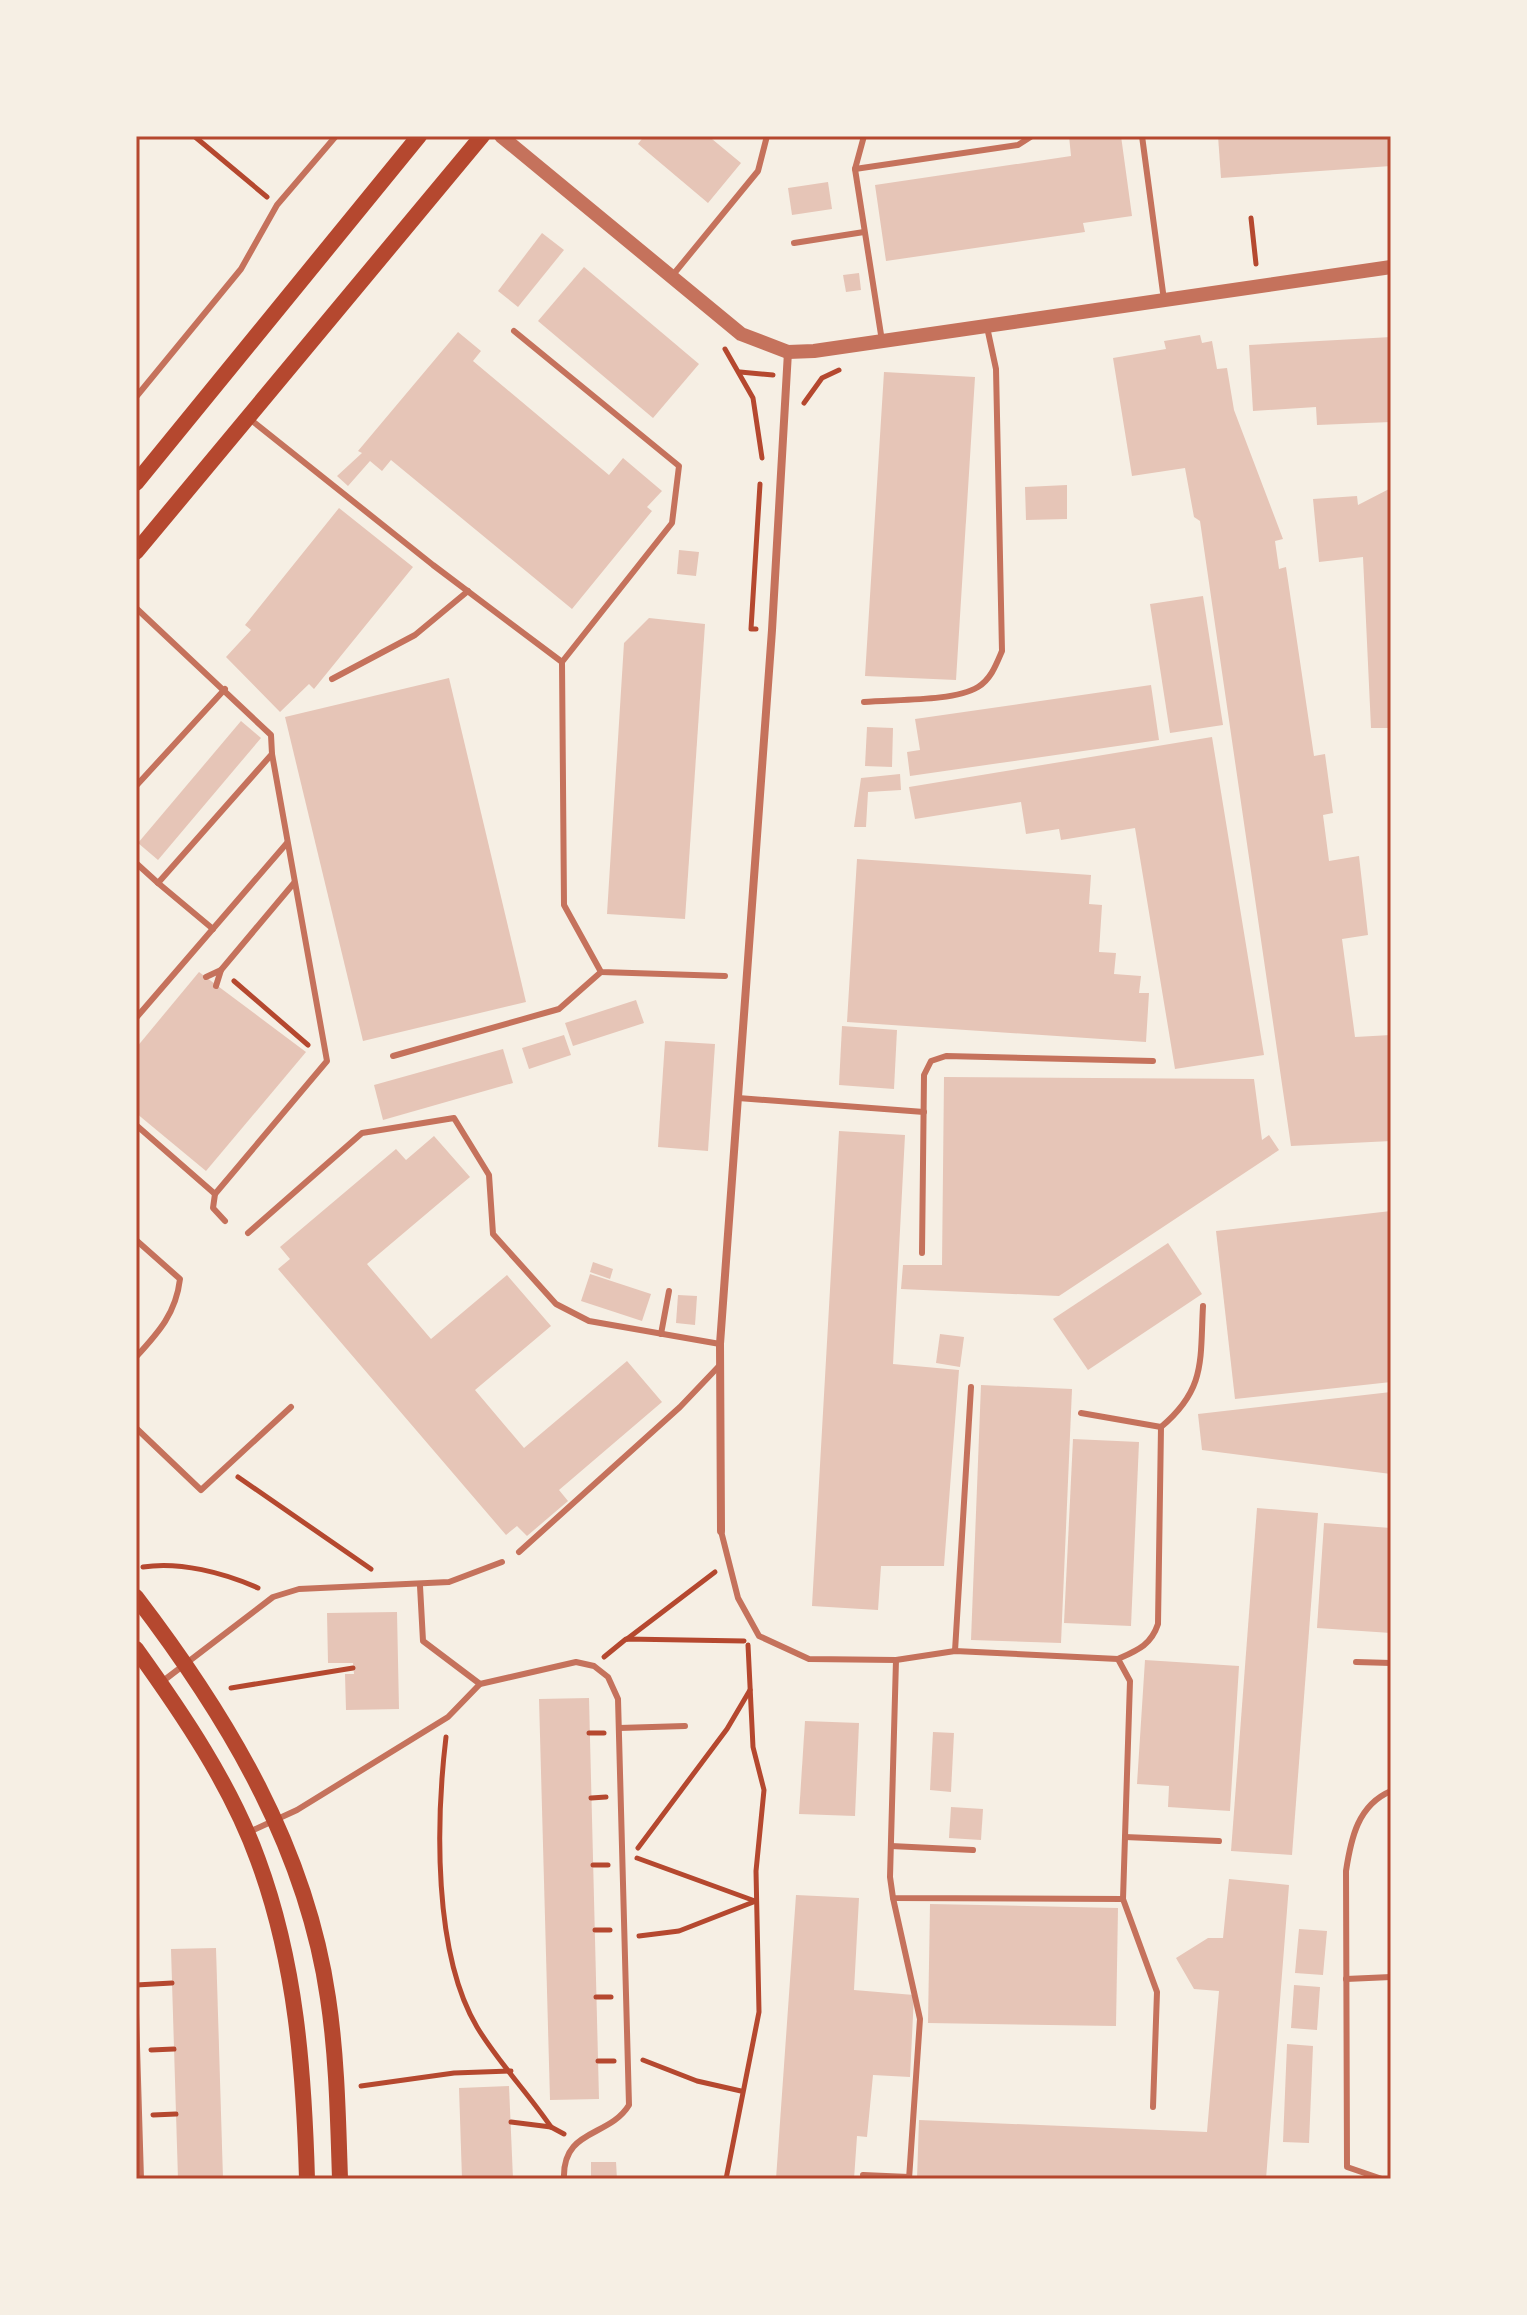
<svg xmlns="http://www.w3.org/2000/svg" width="1527" height="2315" viewBox="0 0 1527 2315" font-family="'Work Sans',sans-serif">
	<style>
		.building { fill: #e6c5b7 }
		.lines { fill: none; stroke-linecap: round; stroke-linejoin: round }
		.path { stroke: #b5482f; stroke-width: 5 }
		.service { stroke: #c5725c; stroke-width: 6 }
		.minor { stroke: #c5725c; stroke-width: 8 }
		.tertiary { stroke: #c5725c; stroke-width: 14 }
		.secondary { stroke: #b5482f; stroke-width: 16 }
		.neatline { fill: none; stroke: #b5482f; stroke-width: 3 }
	</style>
	<rect width="100%" height="100%" fill="#f6efe4"/>
	<g class="building">
		<path d="M644 136H714L712 139 741 163 708 203 638 144Z"/>
		<path d="M1069 136H1121L1132 216 1083 223 1085 232 886 261 875 185 1071 156Z"/>
		<path d="M1218 136H1391V166L1221 178Z"/>
		<path d="M828 182 832 209 792 215 788 188Z"/>
		<path d="M542 233 564 250 518 307 498 291Z"/>
		<path d="M584 267 699 364 653 418 538 321Z"/>
		<path d="M859 273 861 290 846 292 843 275Z"/>
		<path d="M458 332 481 351 473 361 609 475 623 458 662 491 647 507 652 511 572 609 391 460 382 471 370 461 348 486 337 476 362 453 358 451Z"/>
		<path d="M1200 335 1202 343 1212 341 1217 369 1227 368 1234 410 1283 539 1275 541 1279 569 1286 567 1314 756 1325 754 1333 813 1323 815 1329 861 1359 856 1368 935 1342 939 1355 1037 1391 1035V1141L1291 1146 1200 521 1194 517 1185 468 1132 476 1113 358 1166 349 1164 341Z"/>
		<path d="M1391 337V422L1317 425 1316 407 1253 411 1249 345Z"/>
		<path d="M884 372 975 377 956 680 865 676Z"/>
		<path d="M1067 485V519L1026 520 1025 487Z"/>
		<path d="M1391 488V728H1371L1363 557 1319 562 1313 499 1357 496 1358 505Z"/>
		<path d="M339 508 413 567 314 689 309 684 280 712 226 657 251 630 245 625Z"/>
		<path d="M679 550 699 552 696 576 677 574Z"/>
		<path d="M1203 596 1223 725 1170 733 1150 604Z"/>
		<path d="M649 618 705 624 685 919 607 914 624 643Z"/>
		<path d="M449 678 526 1002 363 1041 285 717Z"/>
		<path d="M1151 685 1159 740 910 776 907 752 920 750 915 719Z"/>
		<path d="M241 721 261 738 158 860 138 843Z"/>
		<path d="M867 727 893 728 892 767 865 766Z"/>
		<path d="M1212 737 1264 1055 1175 1069 1135 828 1061 840 1059 829 1026 834 1021 802 915 819 909 787Z"/>
		<path d="M900 774 901 790 868 792 866 827H854L861 778Z"/>
		<path d="M857 859 1091 875 1089 904 1102 905 1099 952 1116 953 1114 974 1141 976 1139 993H1149L1146 1042 847 1022Z"/>
		<path d="M199 972 306 1052 206 1171 136 1113V1048Z"/>
		<path d="M636 1000 644 1023 573 1046 565 1023Z"/>
		<path d="M842 1026 897 1030 894 1089 839 1085Z"/>
		<path d="M564 1035 571 1055 529 1069 522 1048Z"/>
		<path d="M665 1041 715 1044 708 1151 658 1147Z"/>
		<path d="M503 1049 513 1083 383 1120 374 1085Z"/>
		<path d="M944 1077 1254 1079 1262 1140 1269 1135 1279 1150 1059 1296 901 1289 903 1265H942Z"/>
		<path d="M839 1131 905 1135 893 1364 959 1370 944 1566H881L878 1610 812 1606Z"/>
		<path d="M434 1136 470 1177 367 1264 431 1339 507 1275 551 1326 475 1390 524 1448 627 1361 662 1402 559 1490 568 1501 527 1536 517 1526 506 1535 278 1269 290 1259 280 1247 396 1149 406 1160Z"/>
		<path d="M1391 1211V1382L1235 1399 1216 1231Z"/>
		<path d="M1168 1243 1202 1294 1088 1370 1053 1319Z"/>
		<path d="M593 1262 613 1269 610 1279 590 1272Z"/>
		<path d="M590 1274 651 1294 642 1321 581 1301Z"/>
		<path d="M678 1295 697 1296 695 1325 676 1323Z"/>
		<path d="M940 1334 964 1337 960 1367 936 1363Z"/>
		<path d="M981 1385 1072 1389 1061 1643 971 1640Z"/>
		<path d="M1391 1392V1474L1202 1450 1198 1414Z"/>
		<path d="M1073 1439 1139 1442 1131 1626 1064 1623Z"/>
		<path d="M1257 1508 1318 1513 1292 1855 1231 1851Z"/>
		<path d="M1324 1523 1391 1528V1633L1317 1628Z"/>
		<path d="M397 1612 399 1709 346 1710 345 1674H354L353 1663H328L327 1613Z"/>
		<path d="M1145 1660 1239 1666 1230 1811 1168 1807 1169 1786 1137 1784Z"/>
		<path d="M589 1698 599 2099 550 2100 539 1699Z"/>
		<path d="M805 1721 859 1723 855 1816 799 1814Z"/>
		<path d="M933 1732 954 1733 951 1792 930 1790Z"/>
		<path d="M951 1807 983 1809 981 1840 949 1838Z"/>
		<path d="M1229 1879 1289 1885 1266 2179H917L919 2120 1207 2132 1219 1991 1194 1989 1176 1958 1208 1938H1223Z"/>
		<path d="M796 1895 859 1898 854 1990 914 1995 910 2077 873 2075 867 2137 857 2136 854 2179H776Z"/>
		<path d="M930 1904 1118 1908 1116 2026 928 2023Z"/>
		<path d="M1299 1929 1327 1931 1323 1975 1295 1973Z"/>
		<path d="M216 1948 223 2179H178L171 1949Z"/>
		<path d="M1294 1985 1320 1987 1317 2030 1291 2028Z"/>
		<path d="M1287 2044 1313 2046 1309 2143 1283 2142Z"/>
		<path d="M509 2086 513 2179H462L459 2088Z"/>
		<path d="M591 2162H616L617 2179H591Z"/>
	</g>
	<g class="lines">
		<g class="path">
			<path d="M194 136 267 197"/>
			<path d="M1251 218 1256 264"/>
			<path d="M725 349 753 398 762 458"/>
			<path d="M740 372 773 375"/>
			<path d="M804 403 822 378 839 370"/>
			<path d="M756 629H751L760 484"/>
			<path d="M234 981 308 1045"/>
			<path d="M238 1477 371 1569"/>
			<path d="M143 1567C179 1561 225 1573 258 1588"/>
			<path d="M627 1639 715 1572"/>
			<path d="M604 1657 626 1639 744 1641"/>
			<path d="M231 1688 353 1668"/>
			<path d="M589 1733H604"/>
			<path d="M446 1737C436 1821 433 1953 477 2027 498 2062 528 2093 551 2127"/>
			<path d="M591 1798 606 1797"/>
			<path d="M638 1848 727 1729 750 1690"/>
			<path d="M637 1858 755 1901"/>
			<path d="M593 1865H608"/>
			<path d="M595 1930H610"/>
			<path d="M639 1936 679 1931 756 1901"/>
			<path d="M136 1985 172 1983"/>
			<path d="M596 1997H611"/>
			<path d="M151 2050 174 2049"/>
			<path d="M643 2060 697 2081 741 2091"/>
			<path d="M598 2061H614"/>
			<path d="M361 2086 454 2073 511 2071"/>
			<path d="M153 2115 176 2114"/>
			<path d="M511 2122 551 2127 564 2134"/>
			<path d="M726 2179 759 2012 756 1871 764 1790 753 1747 748 1645"/>
		</g>
		<g class="service">
			<path d="M864 136 855 169 882 341"/>
			<path d="M1142 136 1164 300"/>
			<path d="M855 169 1018 145 1032 136"/>
			<path d="M794 243 864 232"/>
			<path d="M672 276 758 171 767 136"/>
			<path d="M514 331 679 466 672 523 562 662"/>
			<path d="M136 397 241 269 277 205 336 136"/>
			<path d="M251 420 433 565 562 662 564 905 601 972 725 976"/>
			<path d="M136 608 271 735 272 754 158 883 136 863"/>
			<path d="M332 679 415 635 468 591"/>
			<path d="M864 702C893 699 953 702 978 687 991 679 996 665 1002 651L996 369 987 327"/>
			<path d="M136 786 225 689"/>
			<path d="M158 883 213 929"/>
			<path d="M206 977 221 970 294 883"/>
			<path d="M216 986 221 970"/>
			<path d="M136 1018 287 843"/>
			<path d="M393 1056 559 1009 601 972"/>
			<path d="M738 1098 924 1112"/>
			<path d="M136 1125 215 1194 327 1061 272 754"/>
			<path d="M215 1194 213 1208 225 1221"/>
			<path d="M248 1233 362 1133 454 1118 489 1175 493 1234 556 1304 589 1321 720 1344"/>
			<path d="M136 1240 180 1279C176 1313 159 1332 136 1357"/>
			<path d="M922 1253 924 1075 931 1061 946 1056 1153 1061"/>
			<path d="M661 1334 669 1291"/>
			<path d="M1081 1413 1161 1427"/>
			<path d="M136 1428 201 1490 291 1407"/>
			<path d="M721 1531 738 1598 759 1636 809 1659 896 1660 955 1651 1118 1659C1138 1650 1151 1645 1158 1624L1161 1427C1206 1389 1200 1361 1203 1306"/>
			<path d="M519 1552 680 1407 720 1365"/>
			<path d="M420 1586 423 1641 480 1684"/>
			<path d="M955 1651 971 1387"/>
			<path d="M1118 1659 1130 1681 1123 1899"/>
			<path d="M896 1660 890 1877 893 1898 1123 1899 1157 1992 1153 2107"/>
			<path d="M1356 1662 1391 1663"/>
			<path d="M163 1681 273 1597 299 1589 449 1582 502 1562"/>
			<path d="M619 1728 685 1726"/>
			<path d="M249 1832 297 1810 448 1717 480 1684 576 1662 594 1666 608 1677 618 1699 629 2105C609 2138 562 2128 564 2179"/>
			<path d="M1125 1837 1219 1841"/>
			<path d="M891 1846 973 1850"/>
			<path d="M893 1898 920 2019 909 2179"/>
			<path d="M1346 1979 1391 1977"/>
			<path d="M136 2013 141 2179"/>
			<path d="M863 2175 909 2177"/>
			<path d="M1382 2179 1347 2167 1346 1871C1351 1838 1358 1805 1391 1791"/>
		</g>
		<path class="minor" d="M721 1531 720 1344 772 630 788 352"/>
		<path class="tertiary" d="M501 136 741 334 788 352 814 351 1391 267"/>
		<g class="secondary">
			<path d="M136 483 419 136"/>
			<path d="M136 552 482 136"/>
			<path d="M136 1597C227 1716 306 1847 328 1998 337 2057 338 2119 340 2179"/>
			<path d="M136 1649C182 1713 231 1785 258 1860 296 1963 304 2071 307 2179"/>
		</g>
	</g>
	<rect width="1527" height="2315" fill="none" stroke="#f6efe4" stroke-width="276"/>
	<rect x="138" y="138" width="1251" height="2039" class="neatline"/>
</svg>
